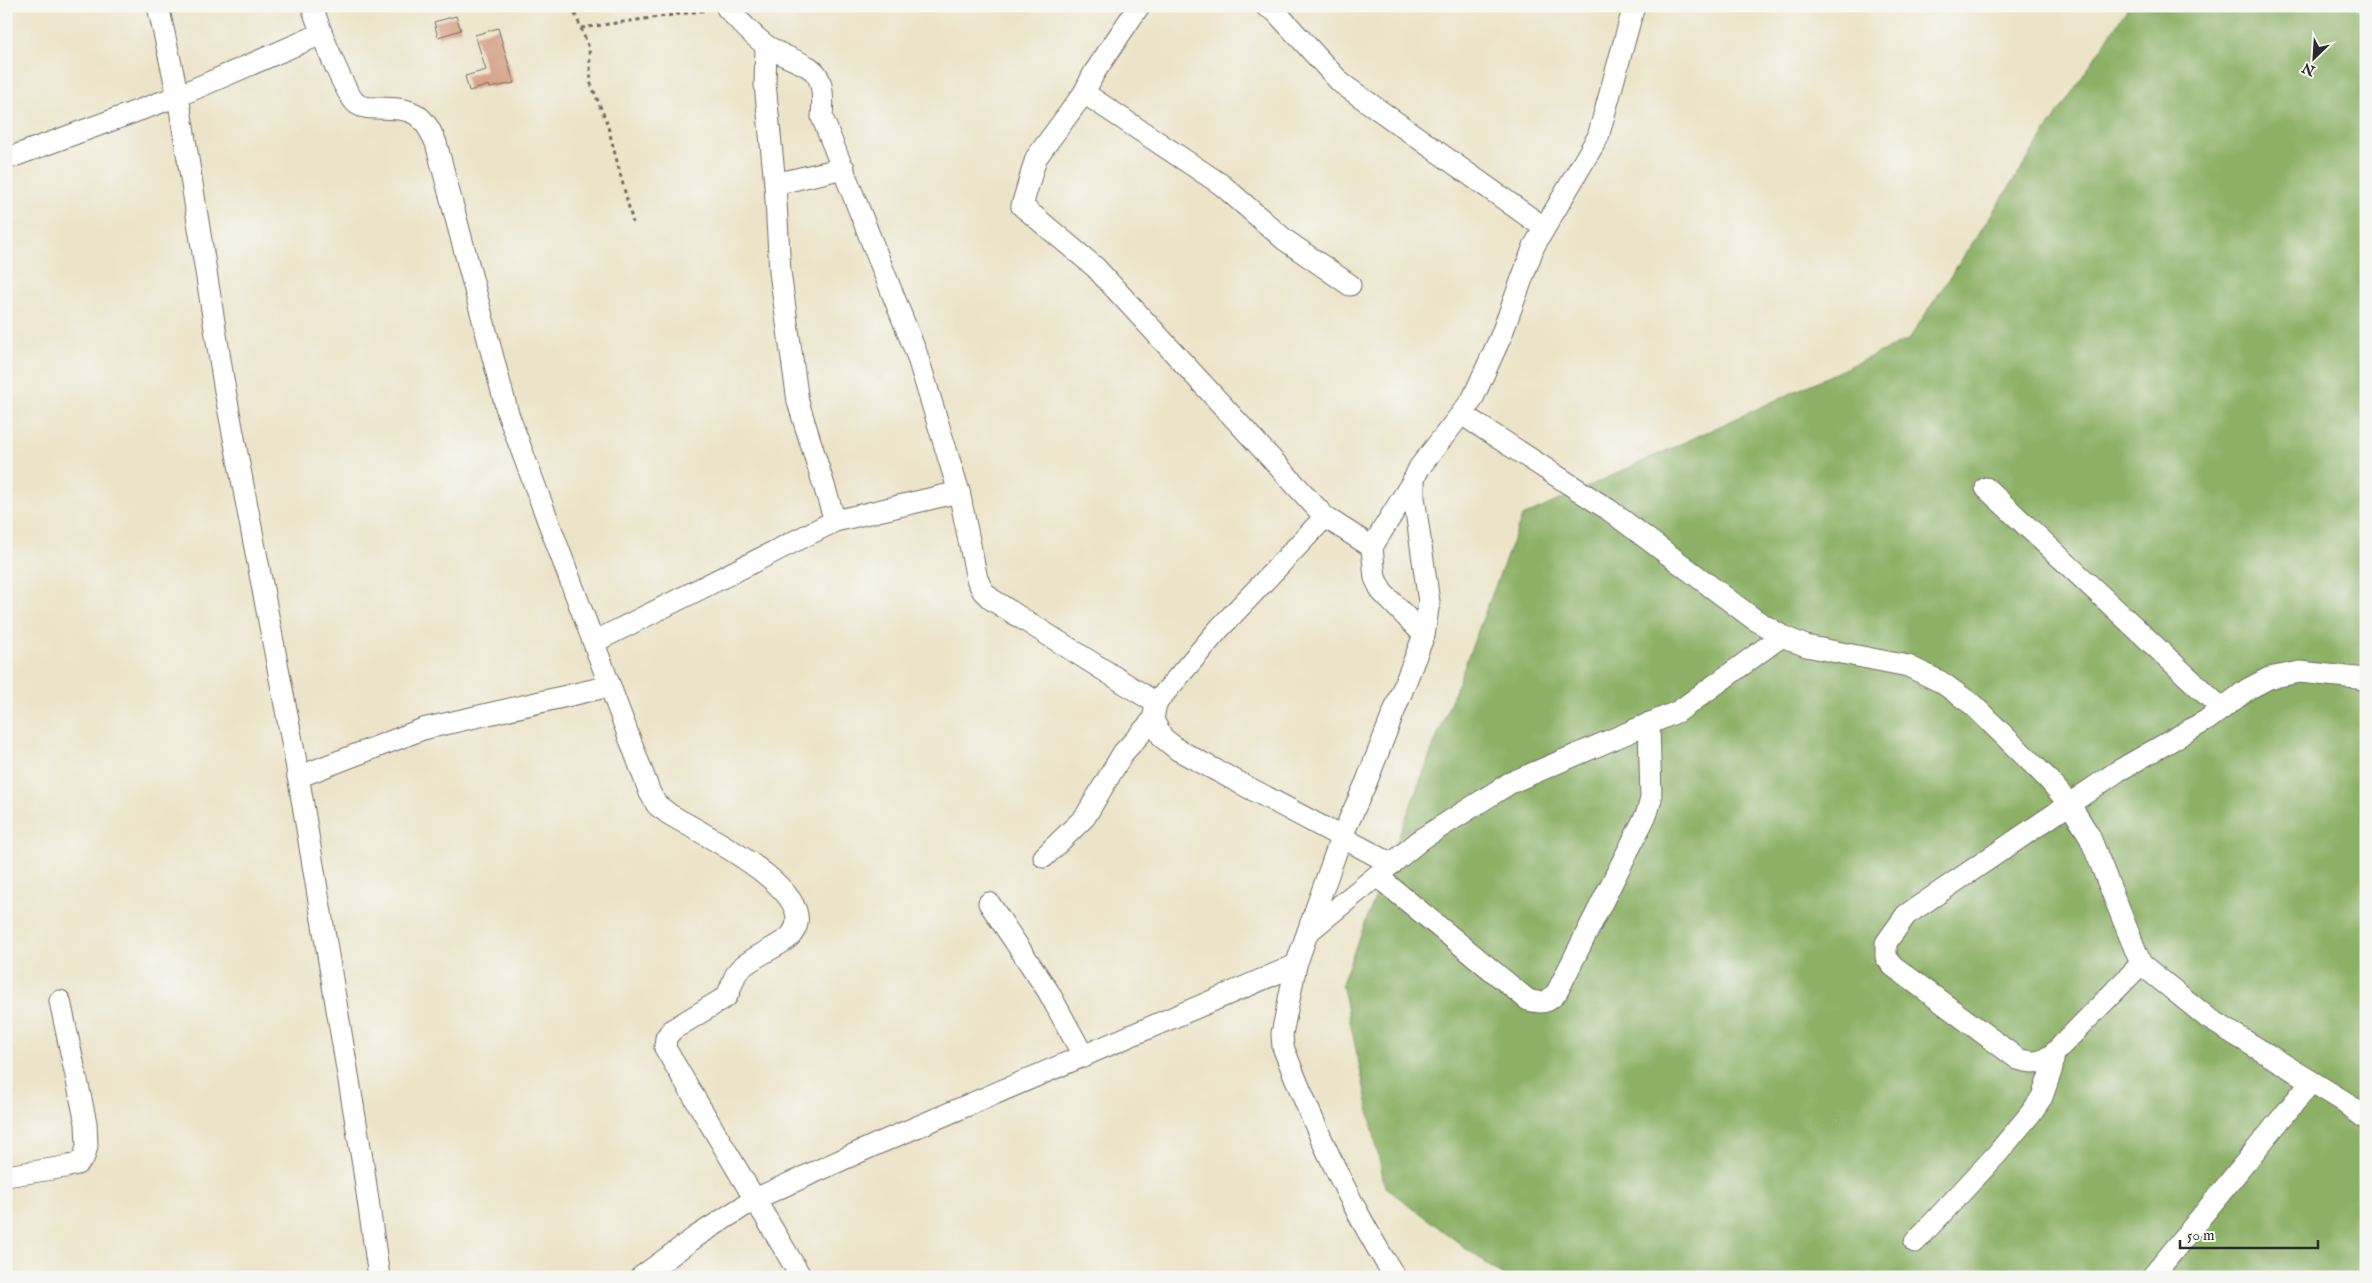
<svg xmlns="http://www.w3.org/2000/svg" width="2372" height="1283" viewBox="0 0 2372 1283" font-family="'IM FELL English',serif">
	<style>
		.forest { fill: #8cb166; stroke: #5c6e48 }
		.building { fill: #d49c81 }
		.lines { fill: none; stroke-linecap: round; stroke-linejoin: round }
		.minor-casing { stroke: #6f6c62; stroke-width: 23 }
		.path { stroke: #6f6c62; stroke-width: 3; stroke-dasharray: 4 4; stroke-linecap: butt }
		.minor { stroke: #fff; stroke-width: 21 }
	</style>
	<rect width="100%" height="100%" fill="#f6f6f2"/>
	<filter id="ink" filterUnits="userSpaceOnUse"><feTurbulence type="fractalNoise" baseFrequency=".02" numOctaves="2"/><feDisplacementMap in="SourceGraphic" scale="10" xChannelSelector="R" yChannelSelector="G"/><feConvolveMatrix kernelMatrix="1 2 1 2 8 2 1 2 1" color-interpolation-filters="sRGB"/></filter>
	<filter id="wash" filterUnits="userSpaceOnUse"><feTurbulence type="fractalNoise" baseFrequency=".0096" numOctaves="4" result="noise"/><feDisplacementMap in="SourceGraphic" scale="20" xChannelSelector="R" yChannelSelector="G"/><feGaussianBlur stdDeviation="1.12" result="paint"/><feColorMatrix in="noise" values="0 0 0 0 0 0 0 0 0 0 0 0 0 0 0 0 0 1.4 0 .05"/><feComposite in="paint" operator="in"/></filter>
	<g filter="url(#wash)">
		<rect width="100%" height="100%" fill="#ece4c8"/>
		<path class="forest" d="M2129 6H2353L2366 16V1277H1504L1385 1187 1342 983 1522 517 1909 339Z"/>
		<g id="blocks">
			<g class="building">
				<path d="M456 16 461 30 438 37 434 22Z"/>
				<path d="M498 28 514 83 490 88 489 85 469 91 465 76 486 70 475 35Z"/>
			</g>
		</g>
	</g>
	<g filter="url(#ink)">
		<use href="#blocks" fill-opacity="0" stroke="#6f6c62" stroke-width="1"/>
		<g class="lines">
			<g class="minor-casing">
				<g id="minor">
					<path d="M158 6 178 96 225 391 295 757 363 1165 379 1277"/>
					<path d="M312 6C318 25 344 94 357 104 363 108 369 108 376 108 411 109 421 109 436 143L508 414 650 793 657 805 669 814C697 831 824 892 792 934 784 945 752 956 739 970 732 978 732 989 726 997L672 1030 666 1038 665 1048 801 1277"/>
					<path d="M1139 6 1094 73 1084 93 1036 158 1022 206 1095 267 1325 517 1372 547"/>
					<path d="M1266 6 1275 11 1341 83 1543 227"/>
					<path d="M727 8C739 20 752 36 767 46 806 71 827 58 822 117L917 355 959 492 977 579 983 591 991 599 1156 703 1153 720 1163 738 1178 750 1392 864"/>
					<path d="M766 46 765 84 775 184 780 272 798 402 835 521"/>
					<path d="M1084 93 1222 185 1285 240 1350 285"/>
					<path d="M6 159 178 96 321 34"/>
					<path d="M775 184 844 168"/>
					<path d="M1463 415 1609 510 1754 619 1782 636 1806 646 1908 666 1941 682 1973 705 2049 780 2070 805 2089 835 2141 964 2208 1018 2345 1102 2366 1119"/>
					<path d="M1414 479 1372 547 1375 578 1382 592 1424 635"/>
					<path d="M1986 488 2222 709"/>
					<path d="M594 642 835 521 959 492"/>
					<path d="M1156 703 1219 629 1325 517"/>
					<path d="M298 777 423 729 610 686"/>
					<path d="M1044 857 1085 817 1123 753 1153 720"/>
					<path d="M1377 876 1528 1000C1542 1004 1548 1003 1557 992L1647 813 1651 799 1649 723"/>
					<path d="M989 903 1048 991 1084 1057"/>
					<path d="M1308 932 1423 838 1510 783 1679 711 1782 636"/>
					<path d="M2141 964 2054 1053C2041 1063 2034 1064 2018 1059L1893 966 1886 957V943L1906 915 2118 771 2207 720 2248 689 2269 678 2300 672 2366 679"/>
					<path d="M6 1176 65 1167 77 1164 84 1157 87 1146 86 1123 60 1001"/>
					<path d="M1915 1242 1997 1154 2031 1113 2042 1097 2052 1068 2054 1053"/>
					<path d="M641 1277 697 1236 755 1199 877 1144 1296 965"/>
					<path d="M1395 1277C1349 1205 1314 1127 1283 1047L1282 1034 1296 965 1341 838 1366 783 1424 635 1429 602 1414 497V479L1419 468 1472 400 1501 336 1534 246 1598 137 1634 6"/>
					<path d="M2152 1277 2311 1082"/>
				</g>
			</g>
			<g class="path">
				<path d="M572 6 589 48 591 84 607 123 633 223"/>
				<path d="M581 28 708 10"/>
			</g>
			<use href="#minor" class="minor"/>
		</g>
	</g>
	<rect width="2372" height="1283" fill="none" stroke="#f6f6f2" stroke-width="25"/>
	<g transform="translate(2314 58) rotate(205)" stroke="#f6f6f2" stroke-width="4" paint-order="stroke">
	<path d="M0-4L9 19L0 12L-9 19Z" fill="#2b2b2b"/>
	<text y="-8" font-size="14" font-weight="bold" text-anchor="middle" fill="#2b2b2b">N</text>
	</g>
	<path d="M2180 1240v8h138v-8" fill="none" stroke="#2b2b2b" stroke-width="2.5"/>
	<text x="2187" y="1240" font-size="15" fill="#2b2b2b" stroke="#f6f6f2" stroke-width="4" paint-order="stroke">50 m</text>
</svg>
